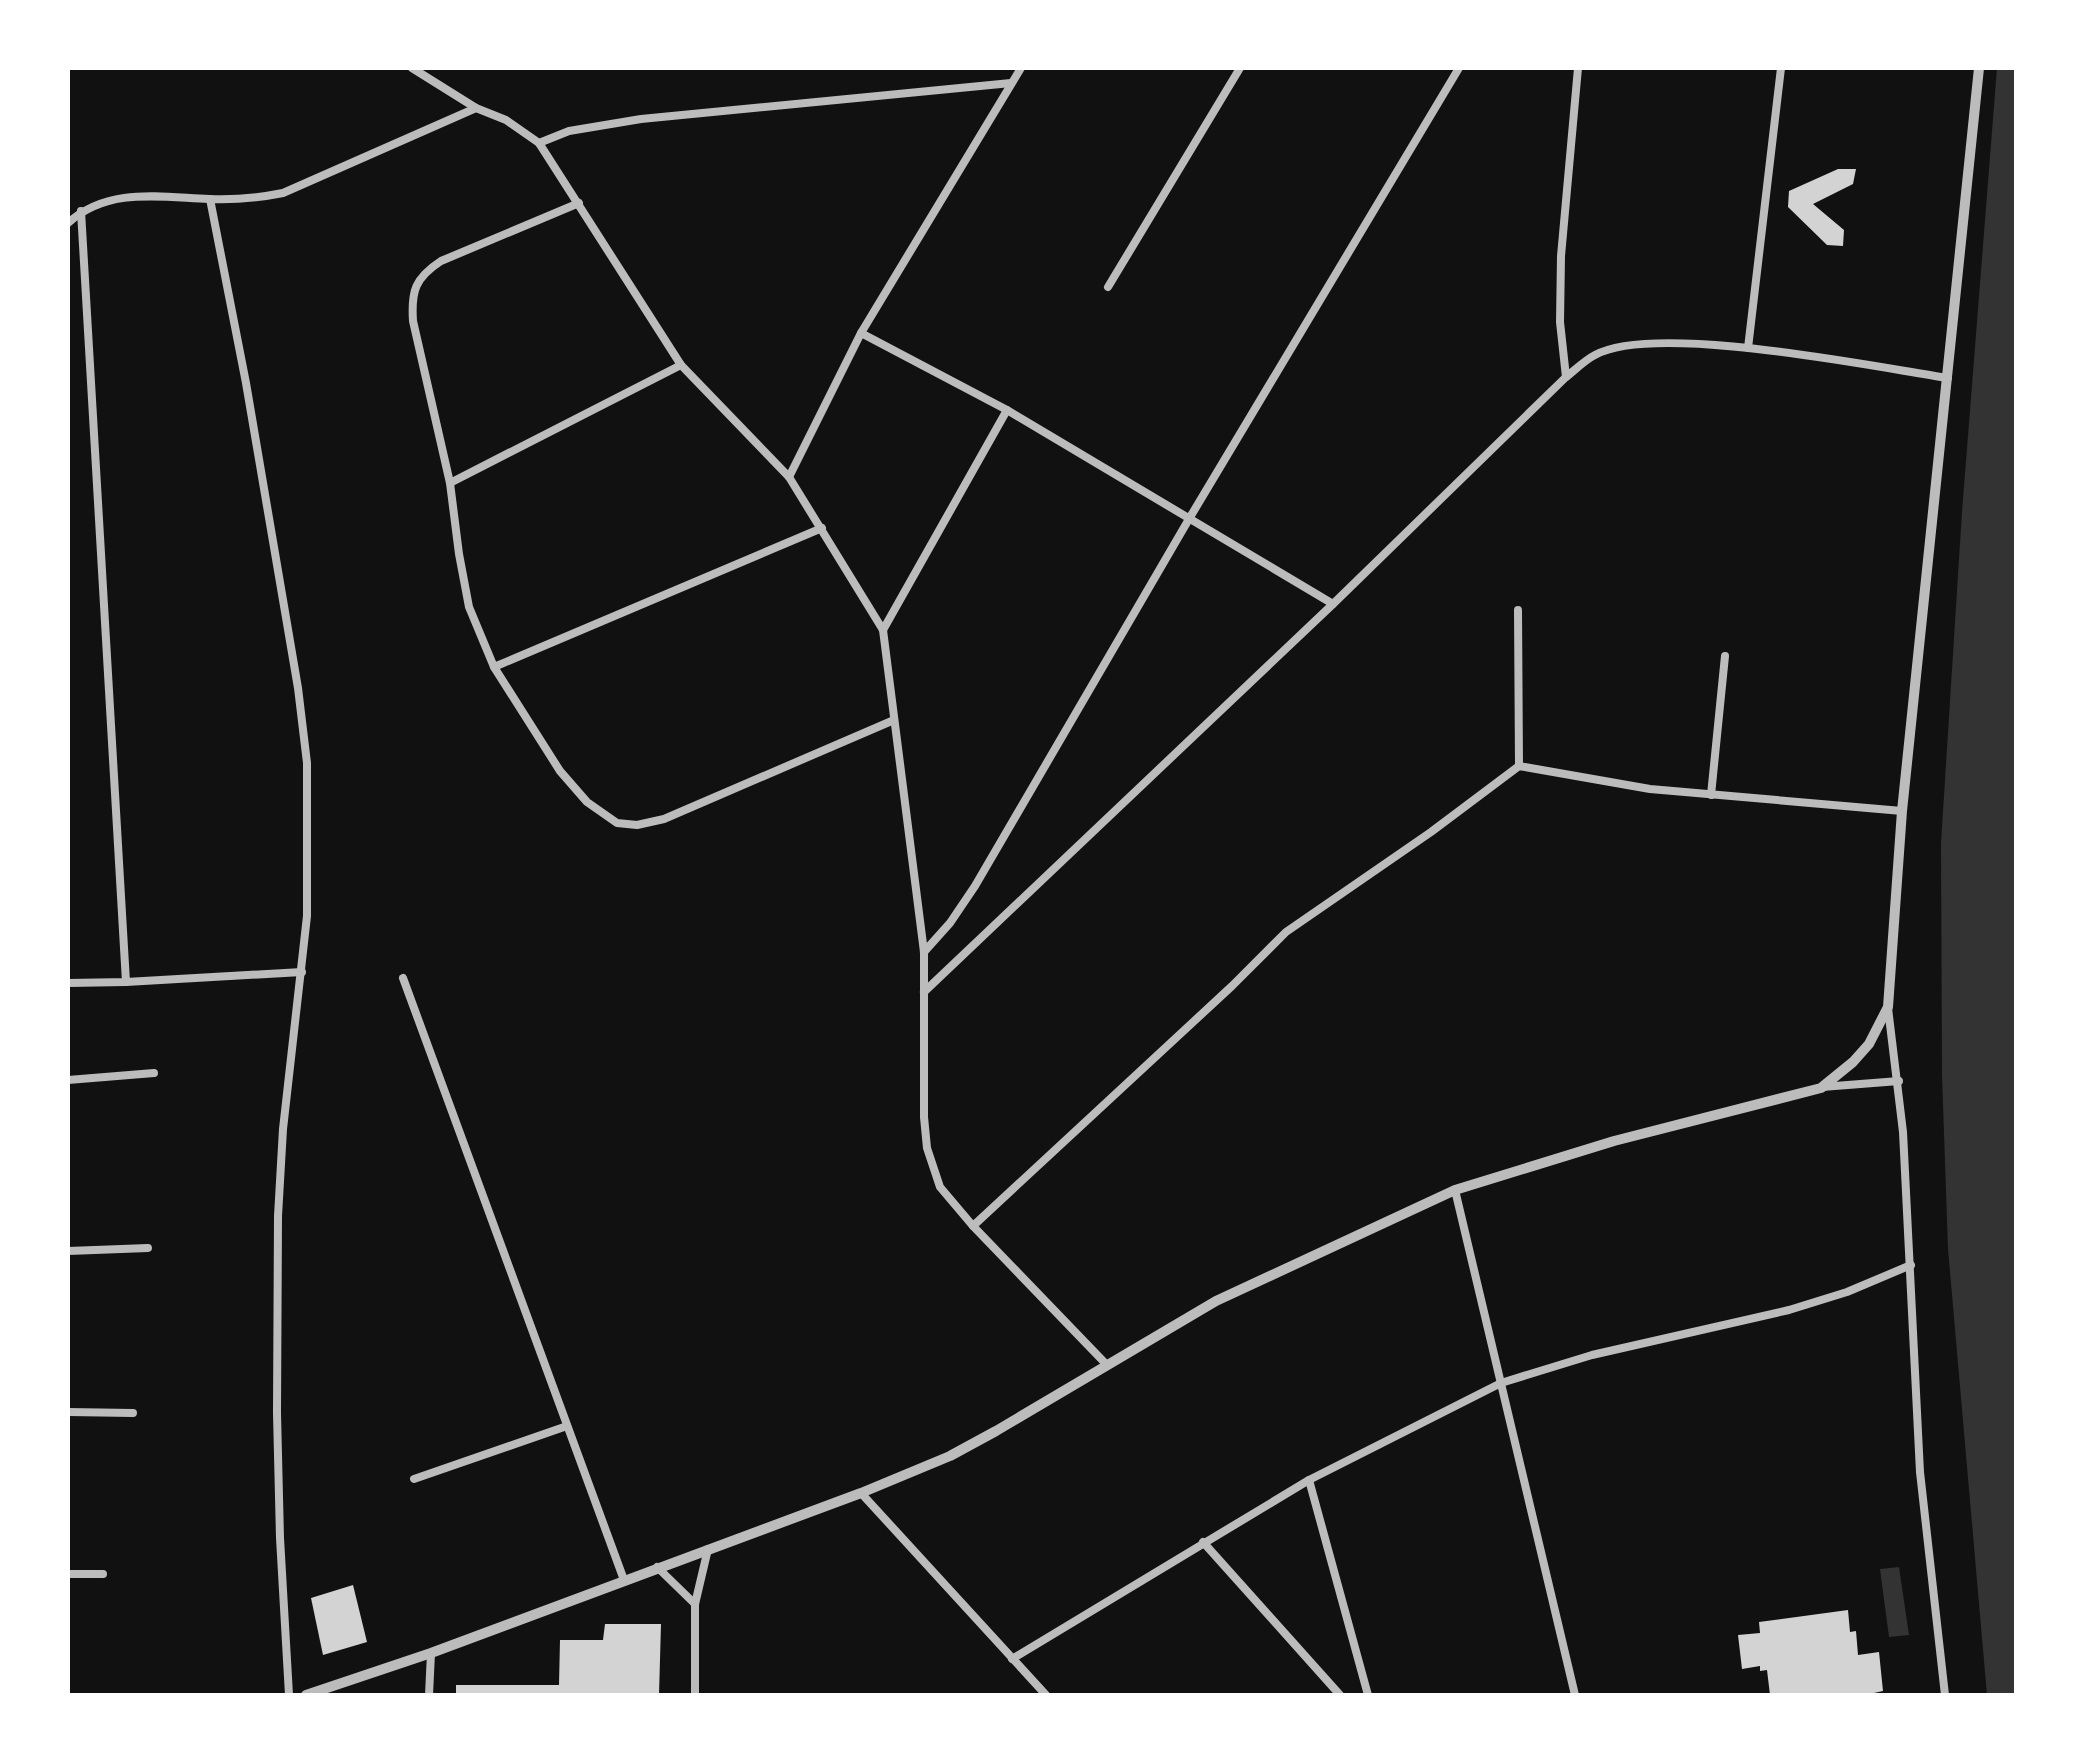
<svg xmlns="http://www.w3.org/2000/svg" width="2084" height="1763" viewBox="0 0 2084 1763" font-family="'Public Sans',sans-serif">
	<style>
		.water { fill: #333 }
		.building { fill: #d3d3d3 }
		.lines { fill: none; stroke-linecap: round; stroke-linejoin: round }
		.minor { stroke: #bcbcbc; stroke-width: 8 }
		.tertiary { stroke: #bcbcbc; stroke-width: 10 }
	</style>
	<rect width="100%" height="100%" fill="#111"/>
	<g class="water">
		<path d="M1997 68H2016V1695H1987L1948 1249 1942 1075 1941 843 1962 512Z"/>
		<path d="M1899 1567 1909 1635 1889 1637 1880 1569Z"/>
	</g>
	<g class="building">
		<path d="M1838 169H1856L1853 184 1813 204 1844 230 1843 246 1827 245 1788 207 1789 191Z"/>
		<path d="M353 1585 367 1642 323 1655 311 1598Z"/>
		<path d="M1848 1610 1850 1632 1856 1631 1858 1655 1879 1652 1883 1691 1865 1695H1770L1767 1670 1760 1671V1666L1742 1669 1738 1635 1760 1633 1759 1622Z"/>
		<path d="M605 1624H661L659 1695H456V1685H559L560 1640H603Z"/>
	</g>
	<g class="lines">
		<g class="minor">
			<path d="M412 68 476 108 506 120 539 143 681 365 789 477 883 630 924 952V1117L927 1148 940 1187 973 1226 1106 1364"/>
			<path d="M539 143 569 131 641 119 1011 83"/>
			<path d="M210 199 246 383 298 688 307 763V916L283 1129 278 1216 277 1413 280 1538 289 1695"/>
			<path d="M579 203 441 261C415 278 411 291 413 321L450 483 459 554 469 607 494 667 560 771 587 802 617 823 637 825 664 819 894 720"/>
			<path d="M81 211 126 982"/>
			<path d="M68 223C108 187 159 197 209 199 234 200 258 198 283 193L476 108"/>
			<path d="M1108 287 1240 68"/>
			<path d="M861 333 1007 410 1333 604"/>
			<path d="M1748 348 1781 68"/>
			<path d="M1566 377 1560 322 1561 256 1578 68"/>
			<path d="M789 477 861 333 1021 68"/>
			<path d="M450 483 681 365"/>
			<path d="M1518 610 1519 766"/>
			<path d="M883 630 1007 410"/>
			<path d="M494 667 822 528"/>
			<path d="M1711 795 1725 656"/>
			<path d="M924 952 950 923 975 886 1189 519 1459 68"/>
			<path d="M403 978 624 1580"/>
			<path d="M68 983 126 982 302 972"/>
			<path d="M924 992 1333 604 1566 377C1575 370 1585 360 1595 355 1655 322 1874 367 1948 378"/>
			<path d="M1888 1008 1903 1132 1920 1472 1945 1695"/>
			<path d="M68 1080 154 1073"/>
			<path d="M1822 1087 1899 1081"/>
			<path d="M1455 1190 1575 1695"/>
			<path d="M973 1226 1232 986 1286 932 1431 832 1519 766 1650 789 1902 811"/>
			<path d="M68 1251 148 1248"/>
			<path d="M68 1412 133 1413"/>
			<path d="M414 1479 567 1426"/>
			<path d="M1309 1480 1368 1695"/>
			<path d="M861 1493 1046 1695"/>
			<path d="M1203 1542 1340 1695"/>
			<path d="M657 1567 695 1604"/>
			<path d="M68 1574H103"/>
			<path d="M1012 1659 1309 1480 1501 1383 1592 1355 1789 1310 1847 1292 1911 1265"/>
			<path d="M429 1695 431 1653"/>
			<path d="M695 1695V1604L708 1549"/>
		</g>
		<path class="tertiary" d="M306 1695 431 1653 861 1493 950 1456 996 1431 1216 1301 1455 1190 1614 1141 1821 1088 1853 1062 1869 1044 1888 1007 1902 811 1979 68"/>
	</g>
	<rect width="2084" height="1763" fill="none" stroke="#ffffff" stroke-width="140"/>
</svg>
